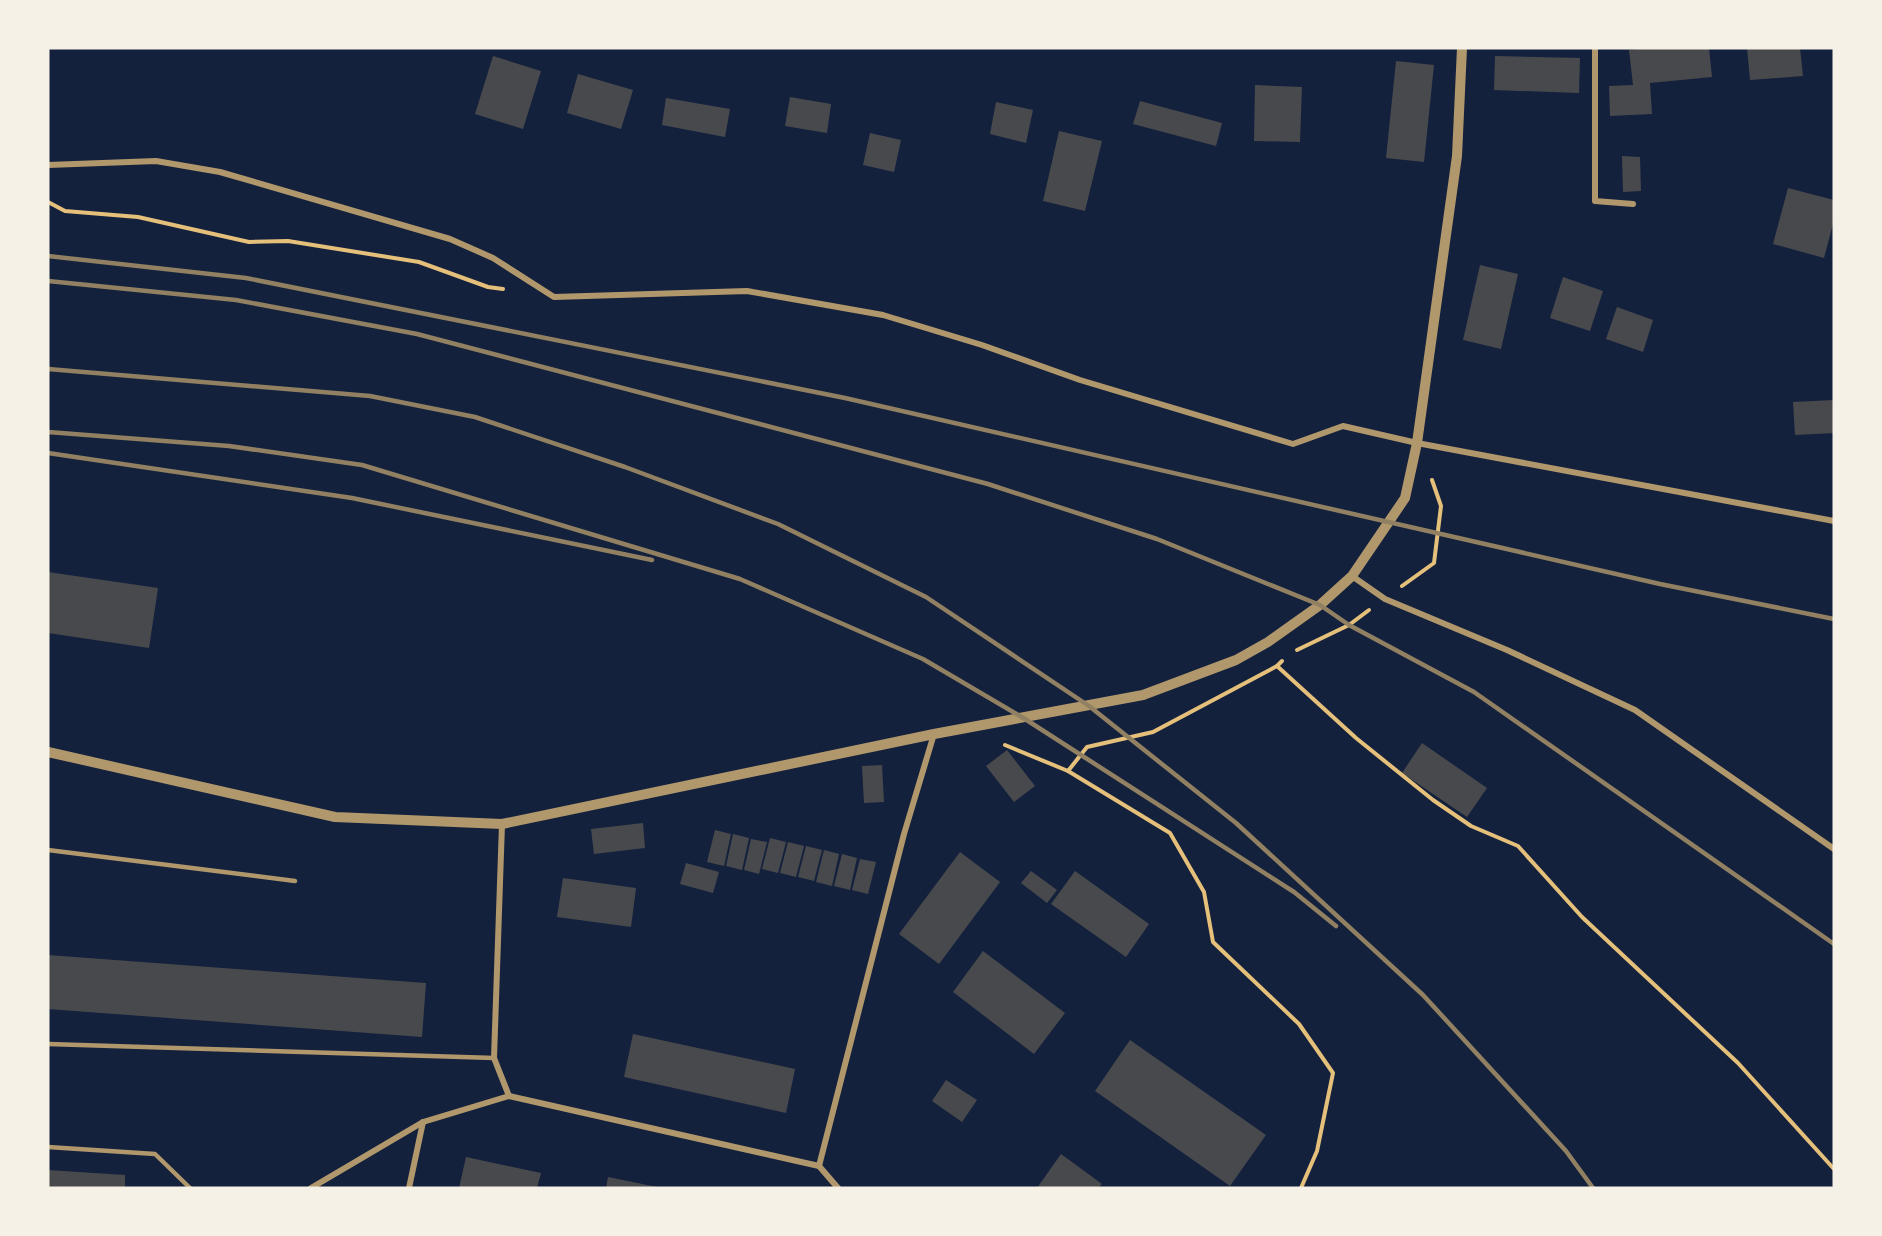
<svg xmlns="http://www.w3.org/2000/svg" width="1882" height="1236" viewBox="0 0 1882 1236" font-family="Ubuntu,sans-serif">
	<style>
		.building { fill: #48494c }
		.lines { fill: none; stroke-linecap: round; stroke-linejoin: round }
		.path { stroke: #e5c07b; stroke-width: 4 }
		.service { stroke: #b1986c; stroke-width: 4.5 }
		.minor { stroke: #b1986c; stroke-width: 6 }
		.tertiary { stroke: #b1986c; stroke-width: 10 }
		.rail { stroke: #918062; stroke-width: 4.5 }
	</style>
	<rect width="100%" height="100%" fill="#14213d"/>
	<g class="building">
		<path d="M1646 48H1709L1712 77 1650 83 1652 114 1610 116 1609 86 1633 85 1629 50Z"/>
		<path d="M1747 48H1800L1803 76 1750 80Z"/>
		<path d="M493 56 541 71 523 129 475 114Z"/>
		<path d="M1495 56 1580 58 1579 93 1494 90Z"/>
		<path d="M1396 61 1434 65 1424 162 1386 158Z"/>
		<path d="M578 74 633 90 621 129 567 113Z"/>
		<path d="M1255 85 1302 87 1300 142 1254 141Z"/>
		<path d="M790 97 831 104 827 133 785 126Z"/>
		<path d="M666 98 730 109 725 137 662 125Z"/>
		<path d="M1140 101 1222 123 1216 146 1133 124Z"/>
		<path d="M996 102 1033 110 1026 143 990 134Z"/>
		<path d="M1059 131 1102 141 1085 211 1043 201Z"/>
		<path d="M870 133 901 140 894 172 863 165Z"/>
		<path d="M1622 156 1640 157 1641 191 1623 192Z"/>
		<path d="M1788 188 1834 200V220L1824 258 1773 244Z"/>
		<path d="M1480 265 1518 274 1501 349 1463 340Z"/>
		<path d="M1563 277 1603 291 1590 331 1550 318Z"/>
		<path d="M1617 307 1653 320 1643 352 1606 339Z"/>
		<path d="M1834 400V433L1795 435 1793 402Z"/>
		<path d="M48 572 158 588 149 648 48 633Z"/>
		<path d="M1422 743 1487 788 1467 817 1402 773Z"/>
		<path d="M1007 750 1035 786 1014 802 986 766Z"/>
		<path d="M882 765 884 802 864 803 862 766Z"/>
		<path d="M643 823 645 848 594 854 591 829Z"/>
		<path d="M715 830 731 834 724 866 707 862Z"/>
		<path d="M733 834 749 838 742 870 726 866Z"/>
		<path d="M770 838 786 842 778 873 762 869Z"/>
		<path d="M751 839 767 842 759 874 744 870Z"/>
		<path d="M788 842 804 846 796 877 780 873Z"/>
		<path d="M806 846 822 850 814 881 798 877Z"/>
		<path d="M824 850 839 854 832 886 816 882Z"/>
		<path d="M960 852 1000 882 939 964 899 934Z"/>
		<path d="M842 854 857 858 850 890 834 886Z"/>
		<path d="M860 859 876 862 868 894 852 890Z"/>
		<path d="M686 863 719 872 713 893 680 884Z"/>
		<path d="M1031 871 1057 890 1047 903 1021 883Z"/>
		<path d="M1075 871 1149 924 1126 957 1051 904Z"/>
		<path d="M563 878 636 888 631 927 557 917Z"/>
		<path d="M983 951 1065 1013 1034 1054 953 992Z"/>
		<path d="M48 955 426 983 422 1037 48 1009Z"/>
		<path d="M633 1034 795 1069 786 1113 624 1077Z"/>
		<path d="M1130 1040 1266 1135 1230 1186 1095 1091Z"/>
		<path d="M946 1080 977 1100 962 1122 932 1101Z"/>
		<path d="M1061 1154 1102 1184 1098 1188H1037Z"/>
		<path d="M466 1157 541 1173 537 1188H459Z"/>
		<path d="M48 1170 125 1175V1188H48Z"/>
		<path d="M608 1177 657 1187V1188H606Z"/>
	</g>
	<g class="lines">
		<g class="path">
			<path d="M48 202 65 211 138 217 249 242 288 241 419 262 488 287 503 289"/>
			<path d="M1402 586 1434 563 1441 506 1432 480"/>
			<path d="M1297 650 1349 625 1369 610"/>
			<path d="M1282 661 1277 666 1356 738 1433 800 1471 826 1518 846 1582 917 1738 1063 1834 1169"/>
			<path d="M1005 745 1068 771 1087 747 1153 732 1277 666"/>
			<path d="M1068 771 1170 833 1204 892 1213 942 1299 1024 1333 1073 1317 1151 1301 1188"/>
		</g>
		<g class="service">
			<path d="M48 850 295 881"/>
			<path d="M48 1044 494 1058"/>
			<path d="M48 1147 155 1154 190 1188"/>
		</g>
		<g class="minor">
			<path d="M1595 48V201L1633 204"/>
			<path d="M48 165 156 161 220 172 450 239 493 258 554 297 747 291 883 315 982 345 1080 380 1293 444 1343 426 1417 443 1834 521"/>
			<path d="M1352 576 1385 599 1507 650 1635 710 1834 849"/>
			<path d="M502 824 494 1058 509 1096"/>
			<path d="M819 1166 904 834 934 734"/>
			<path d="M311 1188 423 1122 509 1096 819 1166 838 1188"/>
			<path d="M409 1188 423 1122"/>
		</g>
		<path class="tertiary" d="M48 752 335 817 502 824 934 734 1143 695 1236 660 1268 642 1320 605 1352 576 1405 498 1417 443 1457 156 1462 48"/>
		<g class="rail">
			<path d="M48 256 246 278 845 398 1660 584 1834 619"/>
			<path d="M48 281 236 300 417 334 988 484 1157 539 1320 605 1349 625 1474 692 1834 944"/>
			<path d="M48 369 370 396 475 417 625 467 778 524 926 597 1089 706 1236 823 1423 995 1566 1151 1593 1188"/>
			<path d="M48 432 229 446 362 465 740 579 923 659 1025 719 1294 892 1336 926"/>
			<path d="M48 453 352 498 652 560"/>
		</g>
	</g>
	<rect width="1882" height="1236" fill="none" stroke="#f6f1e7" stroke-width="99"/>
</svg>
